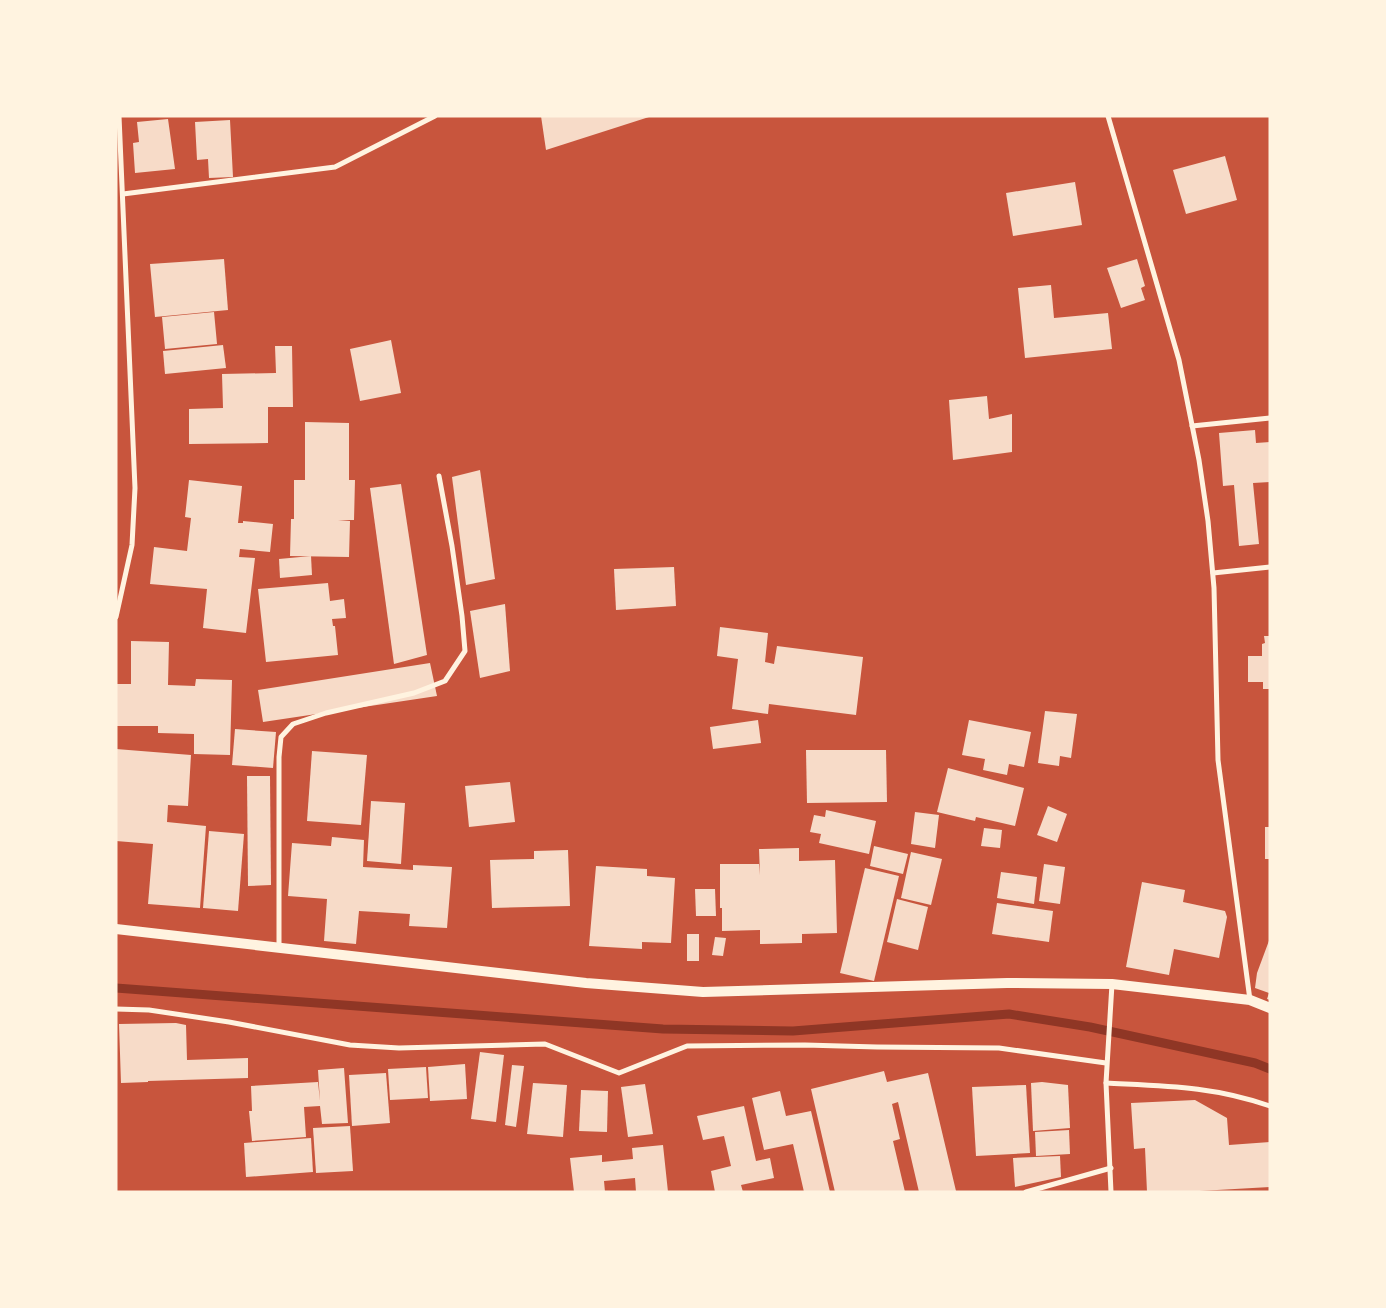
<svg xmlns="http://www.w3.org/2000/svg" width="1386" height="1308" viewBox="0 0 1386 1308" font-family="'PT Sans Narrow',sans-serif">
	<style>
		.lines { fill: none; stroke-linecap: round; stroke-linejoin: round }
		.stream { stroke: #8f3625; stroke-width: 9 }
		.building { fill: #f7dbc8 }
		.minor { stroke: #fff3e0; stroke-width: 5 }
		.secondary { stroke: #fff3e0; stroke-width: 10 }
	</style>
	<rect width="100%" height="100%" fill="#c8553d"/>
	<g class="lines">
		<path class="stream" d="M116 988 663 1029 793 1031 1009 1014 1090 1027 1255 1063 1270 1069"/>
	</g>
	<g class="building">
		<path d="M541 116H649V117L546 150Z"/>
		<path d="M168 119 175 169 135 173 133 143 139 142 137 122Z"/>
		<path d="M230 120 233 177 209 178 208 159 197 160 195 122Z"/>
		<path d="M1225 156 1237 200 1186 214 1173 170Z"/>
		<path d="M1075 182 1082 225 1013 236 1006 193Z"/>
		<path d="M224 259 228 310 155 317 150 264Z"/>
		<path d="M1137 259 1145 286 1141 288 1145 300 1121 308 1107 268Z"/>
		<path d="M1051 285 1054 318 1108 313 1112 349 1025 358 1018 288Z"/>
		<path d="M214 312 217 344 165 349 162 317Z"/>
		<path d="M391 340 401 393 360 401 350 349Z"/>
		<path d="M223 345 226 368 165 374 163 351Z"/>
		<path d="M275 346H292L293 407H268V443L189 444V409L223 408 222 374 276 373Z"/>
		<path d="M987 396 989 419 1012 414V452L953 460 949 400Z"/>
		<path d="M305 422 349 423V480H355L354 520H338L350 521 349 557 290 556 291 519H294V480H305Z"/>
		<path d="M1255 430 1256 443 1270 442V482L1253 483 1259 544 1239 546 1234 485 1223 486 1219 433Z"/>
		<path d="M480 470 495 579 466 585 452 477Z"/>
		<path d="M189 480 242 486 238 523H243V521L273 524 270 552 240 549 239 557 255 558 246 633 203 628 207 589 150 584 154 547 187 551 191 518 185 517Z"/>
		<path d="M401 484 427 655 394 664 370 488Z"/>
		<path d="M311 556 312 575 280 578 279 559Z"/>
		<path d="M674 567 676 606 616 610 614 569Z"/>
		<path d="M328 583 330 601 344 599 346 618 332 619 333 626H335L338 655 266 662 258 589Z"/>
		<path d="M505 604 510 671 480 678 470 611Z"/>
		<path d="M720 627 768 633 765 662 774 664 777 646 863 657 856 715 769 704 768 714 732 709 738 659 717 656Z"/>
		<path d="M1264 636H1270V689H1263V682H1248V656H1262V644L1265 643Z"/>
		<path d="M131 641 169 642 168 685 195 686 196 679 232 680 230 755 194 754V734L158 733V726H116V684H131Z"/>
		<path d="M430 663 437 696 263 722 258 690Z"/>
		<path d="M1045 711 1077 714 1071 758 1060 756 1059 766 1038 763Z"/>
		<path d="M758 720 761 743 713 749 710 727Z"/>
		<path d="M969 720 1031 732 1024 767 1009 764 1007 775 983 770 985 759 962 755Z"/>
		<path d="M235 729 276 732 273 768 232 765Z"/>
		<path d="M116 749 191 755 188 806 168 805 167 822 206 826 200 908 148 904 153 844 116 841Z"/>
		<path d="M806 750H886L887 802 807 803Z"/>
		<path d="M312 751 367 755 361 825 307 821Z"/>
		<path d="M948 768 1024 788 1015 826 976 817 975 821 937 812Z"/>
		<path d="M247 776H270L271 885 248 886Z"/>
		<path d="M510 782 515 822 469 827 465 786Z"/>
		<path d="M371 801 405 803 401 864 367 861Z"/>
		<path d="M1048 806 1067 814 1057 842 1037 835Z"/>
		<path d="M826 810 876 821 869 854 819 843 821 834 810 832 814 815 825 817Z"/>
		<path d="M915 812 939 815 935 848 911 844Z"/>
		<rect x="1265" y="827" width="5" height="32"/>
		<path d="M984 828 1002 830 1000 848 981 846Z"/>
		<path d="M209 831 244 834 238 911 203 908Z"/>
		<path d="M332 837 364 840 363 867 413 870V865L452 867 447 928 409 926 410 914 359 911 356 944 324 941 327 899 288 896 292 843 331 846Z"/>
		<path d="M874 846 908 854 903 874 870 866Z"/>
		<path d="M799 848V861L835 860 837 933 802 934V943L760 944V930L722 931V908H720V864H759L760 875 759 849Z"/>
		<path d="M568 850 570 906 492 908 490 860 534 859V851Z"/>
		<path d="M911 852 942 859 931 905 901 898Z"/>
		<path d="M1044 864 1065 867 1060 904 1039 901Z"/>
		<path d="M596 866 647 869V876L675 878 671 943 642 942V949L589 946Z"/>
		<path d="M865 868 899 876 874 981 840 973Z"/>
		<path d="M1001 872 1037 877 1034 904 997 898Z"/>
		<path d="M1142 882 1185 890 1183 902 1225 911 1227 917 1219 958 1174 949 1169 975 1126 967Z"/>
		<path d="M695 889H715L716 916H696Z"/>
		<path d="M897 899 928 907 918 950 887 942Z"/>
		<path d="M997 903 1053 911 1049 942 992 934Z"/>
		<rect x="687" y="934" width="12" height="27"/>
		<path d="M715 937 726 938 723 956 712 955Z"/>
		<path d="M1270 938V1000L1267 999 1269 993 1255 988 1257 973Z"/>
		<path d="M176 1023 186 1025 187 1060 248 1058V1078L148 1081V1082L121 1083 119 1024Z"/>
		<path d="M480 1052 504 1055 496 1122 471 1119Z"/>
		<path d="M465 1064 467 1099 430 1101 428 1067Z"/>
		<path d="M512 1065 524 1066 516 1127 505 1125Z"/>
		<path d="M426 1067 428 1098 390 1100 388 1069Z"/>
		<path d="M344 1068 348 1123 322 1124 320 1106 304 1107 306 1137 252 1141 249 1111H252L251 1086 318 1082 320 1101 318 1070Z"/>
		<path d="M884 1071 887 1082 928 1073 956 1191 919 1192 898 1102 892 1104 900 1139 893 1141 905 1192H835L811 1089Z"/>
		<path d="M386 1073 390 1123 352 1126 349 1075Z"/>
		<path d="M1042 1082 1068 1085 1070 1128 1033 1131 1031 1083Z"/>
		<path d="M533 1083 567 1085 563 1137 527 1134Z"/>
		<path d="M645 1084 653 1134 628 1137 621 1087Z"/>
		<path d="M1026 1085 1030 1153 976 1156 972 1087Z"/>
		<path d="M581 1090 608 1091 607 1132 579 1131Z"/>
		<path d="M780 1091 786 1116 811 1111 830 1192H804L793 1144 764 1150 752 1098Z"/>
		<path d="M1195 1100 1227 1118 1229 1145 1270 1142V1187L1182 1192H1147L1145 1148 1134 1149 1131 1103Z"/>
		<path d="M744 1106 756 1161 770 1158 774 1178 741 1185 743 1192H715L711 1171 731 1166 724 1136 703 1140 697 1116Z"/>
		<path d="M350 1126 353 1171 316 1173 313 1128Z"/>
		<path d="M1069 1130 1070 1154 1036 1156 1035 1132Z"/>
		<path d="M311 1138 313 1172 246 1177 244 1143Z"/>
		<path d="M663 1145 668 1192H636L635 1178 604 1181 605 1192H574L570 1158 602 1155V1162L633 1159 632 1148Z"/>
		<path d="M1060 1156 1061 1177 1015 1187 1013 1158Z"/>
	</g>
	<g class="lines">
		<g class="minor">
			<path d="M1108 116 1179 360 1199 460 1208 521 1214 588 1218 760 1250 1000"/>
			<path d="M123 194 335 167 435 116"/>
			<path d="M1192 426 1270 418"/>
			<path d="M1213 573 1270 567"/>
			<path d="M116 617 132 545 135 488 119 116"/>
			<path d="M279 947V757L281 737 293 724 326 713 414 693 445 681 465 651 462 616 452 546 439 476"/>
			<path d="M116 1009 149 1010 229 1022 350 1045 399 1048 545 1044 619 1073 687 1046 805 1045 877 1047 999 1048 1106 1063"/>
			<path d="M1106 1083C1165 1086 1213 1086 1270 1106"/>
			<path d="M1026 1192 1111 1168"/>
			<path d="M1111 1192 1106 1083 1112 984"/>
		</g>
		<path class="secondary" d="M116 929 586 983 703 992 1007 983 1112 984 1250 1000 1270 1008"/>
	</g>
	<rect width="1386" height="1308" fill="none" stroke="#fff3e0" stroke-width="235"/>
</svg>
